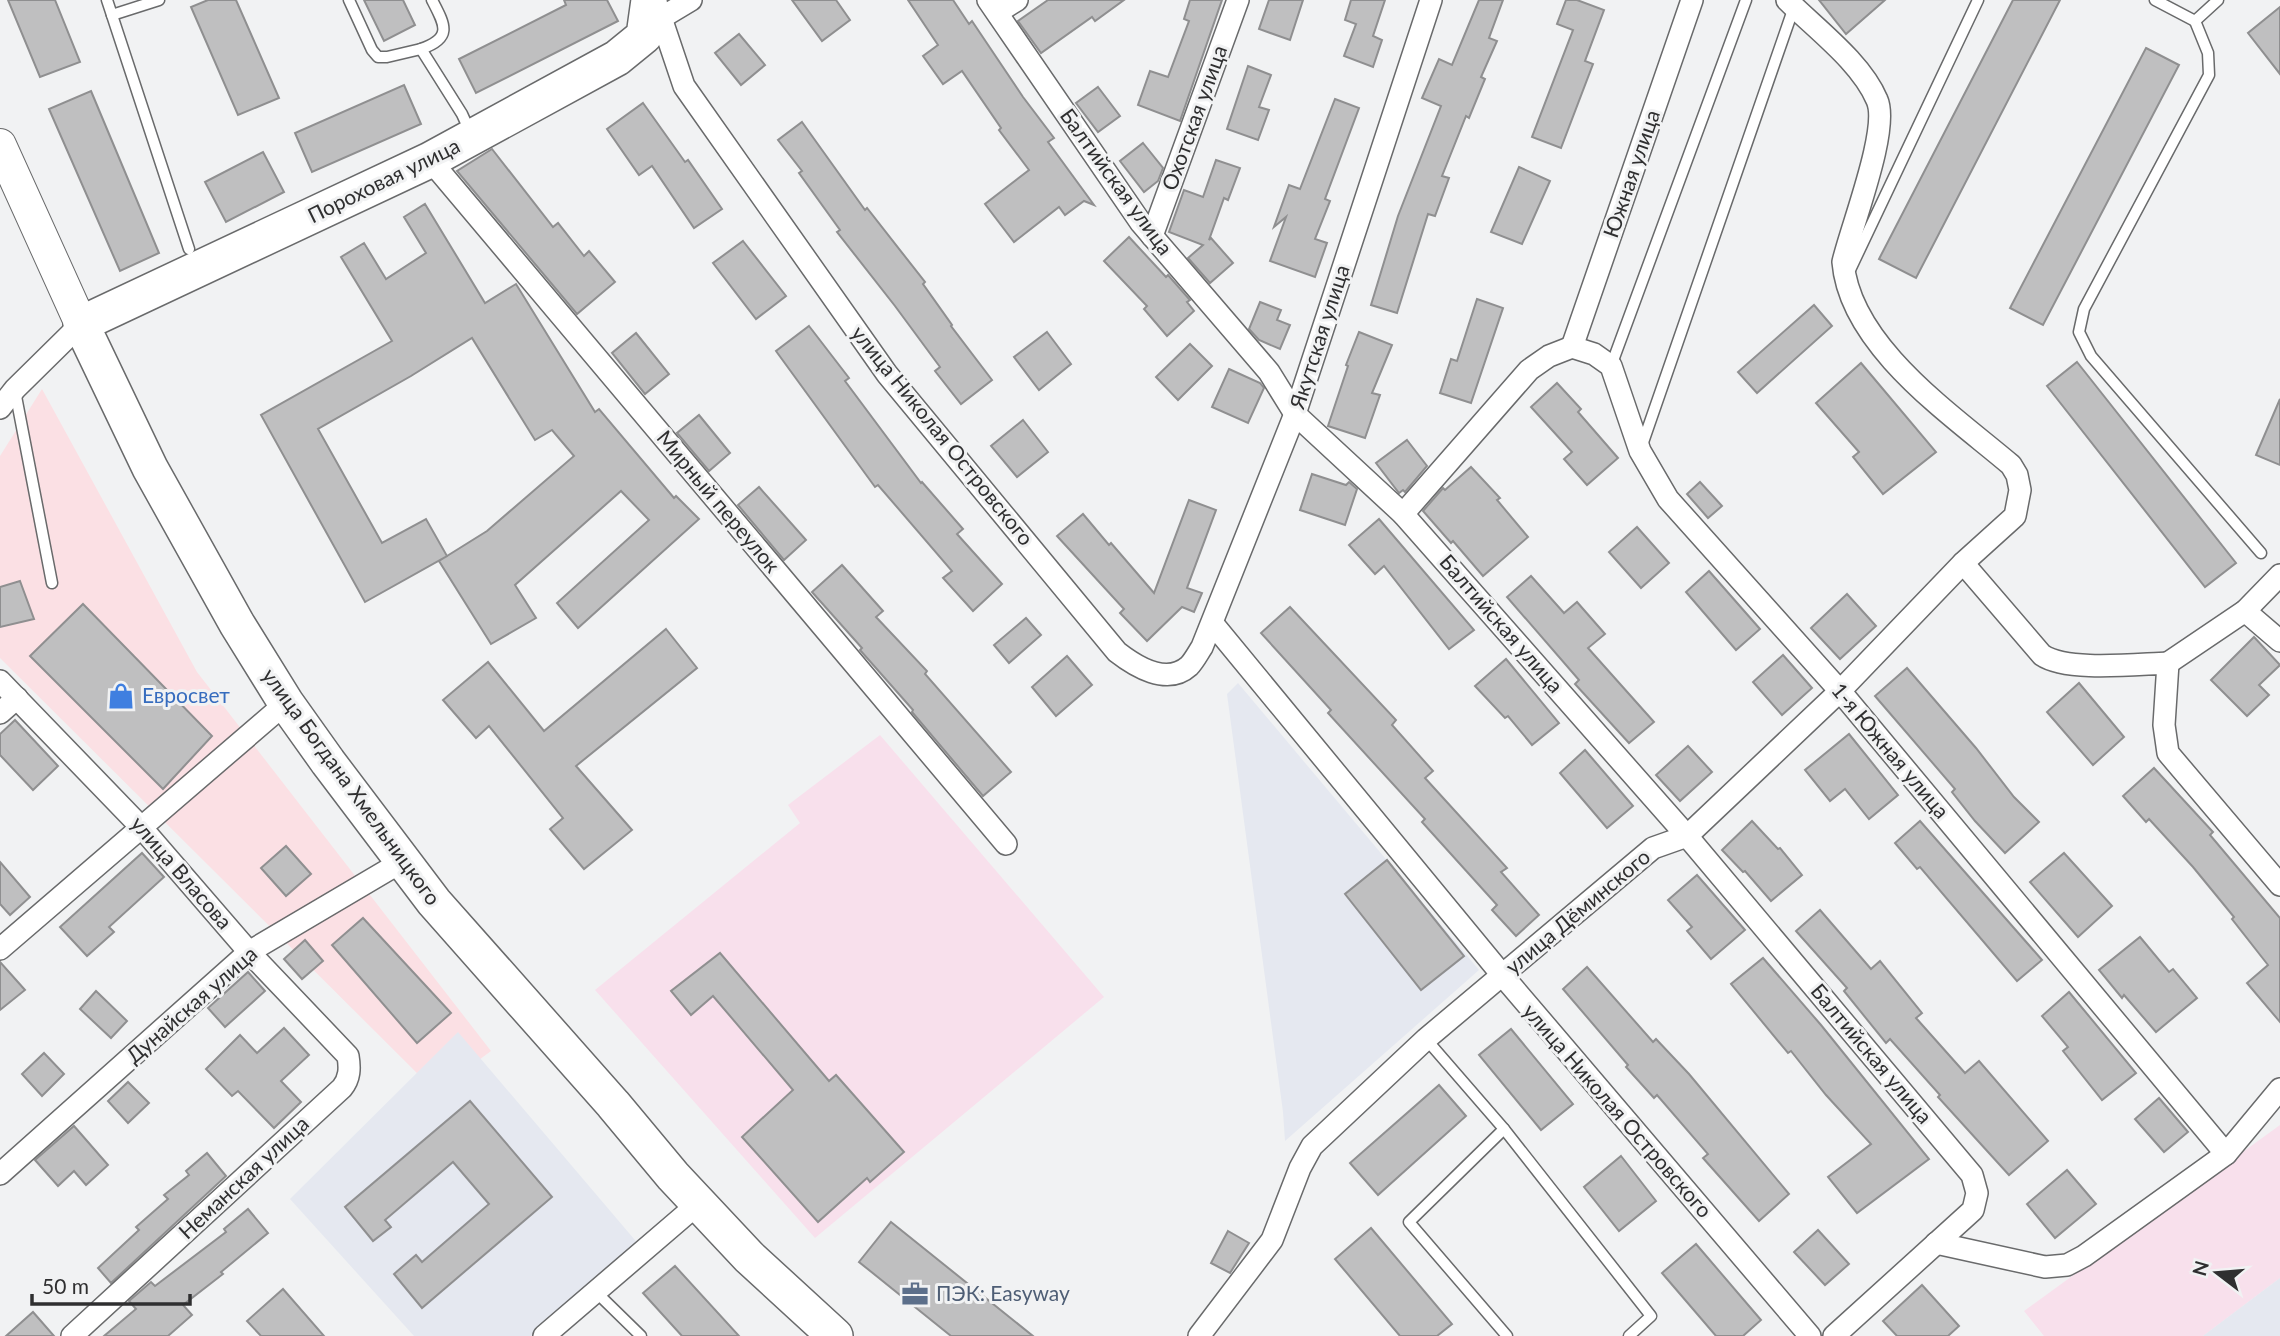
<svg xmlns="http://www.w3.org/2000/svg" width="2280" height="1336" viewBox="0 0 2280 1336" font-family="Lato,sans-serif">
	<style>
		.commercial { fill: #fbe0e4 }
		.industrial { fill: #f8e0ec }
		.built { fill: #e5e8f0 }
		.building { fill: #bfbfc0; stroke: #8f8f90; stroke-width: 2 }
		.lines { fill: none; stroke-linecap: round; stroke-linejoin: round }
		.lane-casing { stroke: #696a6b; stroke-width: 13 }
		.street-casing { stroke: #696a6b; stroke-width: 24 }
		.secondary-casing { stroke: #696a6b; stroke-width: 34 }
		.primary-casing { stroke: #696a6b; stroke-width: 38 }
		.lane { stroke: #fff; stroke-width: 10 }
		.street { stroke: #fff; stroke-width: 21 }
		.secondary { stroke: #fff; stroke-width: 32 }
		.primary { stroke: #fff; stroke-width: 35 }
		.labels { text-anchor: middle; stroke-width: 6; stroke-linejoin: round; paint-order: stroke }
		.street-label { font-size: 21px; fill: #2f2f30; stroke: #f1f2f3 }
		.shop-label { font-size: 21px; fill: #366cbe; stroke: #f1f2f3; text-anchor: start }
		.service-label { font-size: 21px; fill: #4e5e75; stroke: #f1f2f3; text-anchor: start }
	</style>
	<rect width="100%" height="100%" fill="#f1f2f3"/>
	<path class="commercial" d="M42 389 197 672 491 1051 436 1092 0 658V456Z"/>
	<g class="industrial">
		<path d="M880 735 1104 997 815 1238 595 990 800 823 788 805Z"/>
		<path d="M2280 1125V1278L2203 1336H2044L2024 1311Z"/>
	</g>
	<g class="built">
		<path d="M1238 683 1479 970 1285 1141 1283 1112 1227 694Z"/>
		<path d="M458 1032 640 1246 531 1336H414L290 1199Z"/>
		<path d="M2280 1278V1336H2203Z"/>
	</g>
	<g class="building">
		<path d="M8 0H55L80 62 40 77Z"/>
		<path d="M208 0H236L279 98 238 115 191 7Z"/>
		<path d="M364 0H403L415 25 384 41Z"/>
		<path d="M564 0H607L618 21 476 93 459 59 566 5Z"/>
		<path d="M792 0H836L850 20 822 41Z"/>
		<path d="M908 0H953L969 24 972 21 1023 97 1054 138 1048 142 1094 205 1084 201 1065 215 1059 207 1014 242 985 204 1029 170 999 130 1001 128 962 71 943 84 923 56 938 45Z"/>
		<path d="M1048 0H1124L1095 21 1092 17 1041 53 1018 21Z"/>
		<path d="M1190 0H1222L1180 121 1138 105 1150 71 1168 77 1189 21 1184 19Z"/>
		<path d="M1269 0H1303L1290 40 1259 29Z"/>
		<path d="M1351 0H1385L1373 36 1382 40 1373 67 1344 56 1356 24 1345 20Z"/>
		<path d="M1479 0H1503L1489 38 1497 41 1481 77 1485 79 1469 118 1466 116 1442 176 1449 178 1435 216 1428 214 1397 313 1371 305 1398 216 1441 106 1422 98 1439 59 1452 65Z"/>
		<path d="M1566 0H1577L1604 10 1585 61 1593 64 1561 148 1532 137 1573 30 1557 24Z"/>
		<path d="M1819 0H1885L1846 34Z"/>
		<path d="M2013 0H2060L1916 278 1879 259Z"/>
		<path d="M2280 7V74L2248 33Z"/>
		<path d="M739 34 765 65 741 85 715 53Z"/>
		<path d="M2146 48 2179 65 2043 325 2010 308Z"/>
		<path d="M1248 66 1271 75 1259 107 1269 110 1258 140 1227 129Z"/>
		<path d="M404 85 421 124 312 172 295 133Z"/>
		<path d="M1098 87 1120 116 1098 132 1076 103Z"/>
		<path d="M91 91 159 253 120 271 49 109Z"/>
		<path d="M1335 99 1359 108 1325 199 1330 201 1315 239 1327 243 1315 277 1270 261 1286 217 1274 227 1289 185 1300 189Z"/>
		<path d="M643 103 685 162 688 160 722 209 694 228 652 166 639 175 607 129Z"/>
		<path d="M802 122 865 210 867 208 925 282 923 284 952 325 951 326 992 380 961 404 935 371 940 367 895 306 837 232 840 230 799 173 802 171 778 140Z"/>
		<path d="M1143 143 1163 168 1158 181 1144 192 1120 161Z"/>
		<path d="M492 149 553 227 558 223 584 256 589 251 615 282 577 314 457 171Z"/>
		<path d="M263 152 284 192 226 222 205 182Z"/>
		<path d="M1216 160 1240 168 1228 200 1224 198 1209 240 1211 238 1233 263 1210 283 1188 258 1203 245 1169 232 1184 190 1203 197Z"/>
		<path d="M1519 167 1550 181 1522 244 1491 232Z"/>
		<path d="M425 204 485 303 516 284 595 412 599 409 674 498 676 496 699 519 578 628 557 603 649 520 621 491 515 585 536 618 491 644 439 561 487 531 574 456 552 430 535 440 472 338 411 376 318 429 382 543 426 519 447 556 365 602 261 415 392 341 341 257 364 243 386 279 426 253 404 217Z"/>
		<path d="M1129 237 1166 277 1168 275 1190 300 1187 302 1194 311 1167 336 1144 309 1147 306 1104 261Z"/>
		<path d="M743 241 786 296 756 319 713 263Z"/>
		<path d="M1477 299 1503 308 1471 403 1440 393 1451 359 1457 361Z"/>
		<path d="M1260 302 1281 310 1277 320 1290 325 1280 349 1259 340 1249 329Z"/>
		<path d="M1814 305 1832 326 1757 393 1738 372Z"/>
		<path d="M809 326 849 378 845 381 921 483 922 482 963 529 957 534 1002 584 973 611 943 578 952 571 878 485 875 487 776 351Z"/>
		<path d="M1047 332 1071 364 1039 390 1014 357Z"/>
		<path d="M1359 332 1392 345 1372 393 1380 395 1365 438 1328 426 1348 366 1346 365Z"/>
		<path d="M636 333 669 374 645 394 612 353Z"/>
		<path d="M1190 344 1212 366 1178 400 1156 377Z"/>
		<path d="M2077 362 2236 563 2205 587 2047 386Z"/>
		<path d="M1861 363 1936 452 1883 494 1853 457 1859 452 1816 403Z"/>
		<path d="M1229 369 1260 383 1264 388 1248 423 1212 407Z"/>
		<path d="M1557 383 1581 409 1578 412 1618 458 1587 485 1564 459 1572 452 1531 407Z"/>
		<path d="M2280 399V465L2256 455Z"/>
		<path d="M699 415 730 453 709 471 677 433Z"/>
		<path d="M1023 420 1048 452 1017 477 991 446Z"/>
		<path d="M1407 440 1427 466 1405 492 1403 490 1399 493 1376 463Z"/>
		<path d="M1471 467 1500 498 1497 500 1528 537 1483 576 1453 541 1451 543 1423 511 1443 488 1445 490Z"/>
		<path d="M1312 474 1346 485 1349 482 1357 489 1345 525 1300 510Z"/>
		<path d="M1700 482 1722 506 1708 518 1687 494Z"/>
		<path d="M759 487 806 540 784 560 738 505Z"/>
		<path d="M1189 500 1216 510 1187 588 1202 593 1194 612 1182 607 1147 641 1120 613 1124 609 1057 536 1083 514 1109 545 1111 543 1154 593Z"/>
		<path d="M1379 519 1474 630 1449 649 1384 566 1375 574 1349 545Z"/>
		<path d="M1637 527 1669 563 1641 588 1609 552Z"/>
		<path d="M842 565 883 611 876 617 927 671 925 674 1011 772 983 796 912 712 913 710 860 650 862 648 812 592Z"/>
		<path d="M1709 571 1760 629 1736 650 1686 592Z"/>
		<path d="M1531 576 1564 613 1577 602 1605 634 1588 648 1654 722 1629 743 1575 684 1579 680 1507 597Z"/>
		<path d="M20 581 34 619 0 627V587Z"/>
		<path d="M1847 594 1876 626 1840 659 1811 628Z"/>
		<path d="M83 604 212 736 163 789 30 656Z"/>
		<path d="M1290 607 1396 720 1392 725 1433 771 1425 778 1507 868 1501 872 1539 915 1516 936 1492 910 1497 905 1422 822 1425 819 1328 713 1331 710 1261 633Z"/>
		<path d="M1026 618 1041 635 1009 663 994 645Z"/>
		<path d="M666 629 697 668 576 766 632 830 584 869 550 829 563 818 489 726 476 738 443 700 488 662 544 731Z"/>
		<path d="M2254 637 2280 665 2259 685 2269 695 2247 716 2211 680Z"/>
		<path d="M1783 655 1812 688 1782 715 1753 682Z"/>
		<path d="M1067 656 1092 685 1056 716 1032 687Z"/>
		<path d="M1506 659 1559 723 1532 745 1508 716 1505 718 1475 686Z"/>
		<path d="M1907 668 1976 748 2014 797 2039 822 2005 853 1975 821 1952 792 1955 789 1875 696Z"/>
		<path d="M2079 683 2124 737 2093 765 2047 712Z"/>
		<path d="M15 720 58 766 33 790 0 755V734Z"/>
		<path d="M1849 734 1898 795 1869 819 1845 789 1830 801 1805 770Z"/>
		<path d="M1688 746 1712 772 1680 801 1656 775Z"/>
		<path d="M1585 750 1633 806 1607 828 1560 773Z"/>
		<path d="M2154 768 2213 832 2210 835 2280 918V1022L2247 983 2268 965 2232 919 2234 917 2193 867 2149 819 2146 822 2123 796Z"/>
		<path d="M1752 821 1778 849 1780 848 1802 875 1771 901 1745 871 1743 872 1722 850Z"/>
		<path d="M1920 821 2042 960 2017 981 1920 867 1917 869 1895 843Z"/>
		<path d="M286 846 311 874 286 896 261 868Z"/>
		<path d="M142 853 164 877 109 927 114 932 87 956 60 927Z"/>
		<path d="M2064 853 2112 906 2078 937 2030 882Z"/>
		<path d="M1387 860 1464 956 1421 990 1345 894Z"/>
		<path d="M0 862 30 897 10 915 0 904Z"/>
		<path d="M1697 875 1745 930 1711 959 1687 931 1692 927 1668 900Z"/>
		<path d="M1820 910 1871 969 1880 961 1922 1013 1916 1018 1965 1073 1979 1061 2048 1141 2009 1175 1938 1097 1940 1095 1890 1039 1886 1043 1844 991 1847 988 1796 931Z"/>
		<path d="M363 918 451 1013 417 1043 332 945Z"/>
		<path d="M2140 937 2169 972 2173 969 2197 998 2156 1032 2124 995 2122 998 2099 970Z"/>
		<path d="M305 940 323 961 302 979 284 959Z"/>
		<path d="M720 953 829 1081 836 1075 904 1152 870 1182 867 1178 818 1222 742 1137 793 1090 713 996 691 1015 671 991Z"/>
		<path d="M1763 958 1821 1025 1929 1159 1857 1213 1828 1177 1871 1144 1826 1095 1791 1051 1788 1053 1731 984Z"/>
		<path d="M0 962 25 990 0 1010Z"/>
		<path d="M1587 967 1653 1042 1656 1039 1689 1074 1789 1194 1759 1221 1703 1158 1708 1154 1657 1095 1654 1098 1626 1067 1628 1065 1563 989Z"/>
		<path d="M248 972 265 991 225 1027 208 1008Z"/>
		<path d="M96 991 127 1021 111 1038 80 1009Z"/>
		<path d="M2069 992 2136 1073 2102 1100 2063 1051 2068 1047 2042 1016Z"/>
		<path d="M284 1028 309 1055 281 1081 301 1102 274 1128 238 1091 232 1096 206 1069 240 1035 257 1053Z"/>
		<path d="M1511 1029 1573 1104 1541 1130 1479 1055Z"/>
		<path d="M44 1053 64 1074 42 1096 22 1074Z"/>
		<path d="M128 1082 149 1103 128 1123 108 1101Z"/>
		<path d="M1439 1085 1466 1116 1378 1195 1350 1163Z"/>
		<path d="M2159 1098 2188 1132 2164 1152 2135 1119Z"/>
		<path d="M470 1101 552 1197 422 1308 394 1274 416 1255 422 1262 489 1204 453 1162 385 1220 391 1227 373 1241 345 1207Z"/>
		<path d="M74 1126 108 1165 86 1185 74 1171 58 1186 35 1160Z"/>
		<path d="M207 1153 226 1176 111 1283 98 1268 139 1230 136 1227 168 1199 164 1195 189 1175 186 1171Z"/>
		<path d="M1621 1156 1656 1201 1619 1231 1584 1187Z"/>
		<path d="M2067 1170 2096 1204 2055 1238 2027 1204Z"/>
		<path d="M248 1209 268 1233 221 1272 223 1274 183 1305 192 1315 168 1336H104L136 1309 129 1301 151 1282 155 1286 226 1232 224 1229Z"/>
		<path d="M891 1222 1033 1336H951L859 1262Z"/>
		<path d="M1371 1228 1452 1324 1437 1336H1400L1335 1259Z"/>
		<path d="M1818 1230 1849 1264 1825 1285 1794 1252Z"/>
		<path d="M1228 1231 1249 1243 1230 1273 1211 1263Z"/>
		<path d="M1696 1244 1761 1320 1743 1336H1716L1662 1273Z"/>
		<path d="M675 1266 739 1336H682L643 1293Z"/>
		<path d="M1922 1285 1959 1326 1948 1336H1897L1883 1321Z"/>
		<path d="M283 1289 324 1336H261L247 1321Z"/>
		<path d="M33 1312 54 1336H6Z"/>
	</g>
	<g class="lines">
		<g class="lane-casing">
			<g id="lane">
				<path d="M107 0 189 249"/>
				<path d="M349 0 372 50 378 57H387L421 49 462 114 471 134"/>
				<path d="M2155 0 2195 21 2218 0"/>
				<path d="M112 15 159 0"/>
				<path d="M2195 21 2208 53 2209 75 2084 309 2079 332 2091 356 2261 553"/>
				<path d="M421 49C453 38 445 25 432 0"/>
				<path d="M1849 272 1978 0"/>
				<path d="M1611 366 1746 0"/>
				<path d="M15 391 52 583"/>
				<path d="M1641 448 1794 7"/>
				<path d="M1426 1039 1504 1129 1651 1316 1629 1336"/>
				<path d="M1504 1129 1409 1222 1507 1336"/>
				<path d="M596 1292 641 1336"/>
			</g>
		</g>
		<g class="street-casing">
			<g id="street">
				<path d="M655 0 684 86 887 374 1117 652C1135 666 1167 686 1189 666 1194 661 1198 653 1202 647L1295 414 1431 0"/>
				<path d="M988 0 1141 223 1269 372 1295 414 1403 514 1687 836 1972 1175 1977 1193 1973 1210 1834 1336"/>
				<path d="M998 12 1017 0"/>
				<path d="M661 18 691 0"/>
				<path d="M430 160 1006 844"/>
				<path d="M1152 236 1238 0"/>
				<path d="M1572 347 1594 354 1611 366 1640 451 1668 499 1840 691 2226 1154"/>
				<path d="M1572 347 1692 0"/>
				<path d="M0 408 15 389 81 324"/>
				<path d="M1403 514 1529 370 1549 356 1572 347"/>
				<path d="M1963 563 2042 655C2067 672 2136 664 2168 663L2164 725 2168 753 2280 885"/>
				<path d="M2245 611 2280 641"/>
				<path d="M1213 624 1503 976 1810 1336"/>
				<path d="M2168 663 2245 611 2280 575"/>
				<path d="M0 681 141 827 249 952 348 1056C350 1068 350 1078 342 1088L72 1336"/>
				<path d="M0 713 17 698"/>
				<path d="M0 949 286 703"/>
				<path d="M0 1174 249 952 403 861"/>
				<path d="M1936 1243 2045 1267 2067 1265 2084 1256 2226 1154 2280 1089"/>
				<path d="M544 1336 699 1203"/>
				<path d="M1199 1336 1272 1240 1300 1168 1312 1146 1426 1039 1653 848 1687 836 1840 691 1963 563 2015 516 2020 490 2017 475 2011 465C1951 414 1850 346 1843 262 1851 227 1890 129 1877 100 1861 62 1816 29 1787 0"/>
			</g>
		</g>
		<g class="secondary-casing">
			<path id="secondary" d="M0 145 81 324"/>
		</g>
		<g class="primary-casing">
			<path id="primary" d="M649 0 644 36 617 58 430 160 81 324 150 468 237 624 286 703 328 762 434 902 613 1104 673 1176 749 1257 835 1336"/>
		</g>
		<use href="#lane" class="lane"/>
		<use href="#street" class="street"/>
		<use href="#secondary" class="secondary"/>
		<use href="#primary" class="primary"/>
	</g>
	<defs>
		<g id="shop-bare" transform="scale(2.1)"><path d="M-5-2.5h2.3a2.7 3.5 0 0 1 5.4 0H5L5.5 6h-11ZM-1.5-2.5h3a1.5 2.3 0 0 0-3 0Z" fill="#3f7fe0" stroke="#f1f2f3" stroke-width="2.5" paint-order="stroke"/></g>
		<g id="office-bare" transform="scale(2.1)"><path d="M-6-3h4V-5.5h4V-3h4V5H-6ZM-1-4.5V-3h2v-1.5ZM-6 0V1H6V0Z" fill="#5c6f8a" stroke="#f1f2f3" stroke-width="2.5" paint-order="stroke"/></g>
	</defs>
	<g fill-rule="evenodd">
		<use href="#shop-bare" x="121" y="696"/>
		<use href="#office-bare" x="915" y="1294"/>
	</g>
	<g class="labels">
		<g class="street-label">
			<text transform="translate(1195 118) rotate(-70)" y="7">Охотская улица</text>
			<text transform="translate(1632 174) rotate(-71)" y="7">Южная улица</text>
			<text transform="translate(384 181) rotate(-26)" y="7">Пороховая улица</text>
			<text transform="translate(1116 182) rotate(54)" y="7">Балтийская улица</text>
			<text transform="translate(1320 337) rotate(-72)" y="7">Якутская улица</text>
			<text transform="translate(942 436) rotate(51)" y="7">улица Николая Островского</text>
			<text transform="translate(718 502) rotate(50)" y="7">Мирный переулок</text>
			<text transform="translate(1501 624) rotate(49)" y="7">Балтийская улица</text>
			<text transform="translate(1890 751) rotate(50)" y="7">1-я Южная улица</text>
			<text transform="translate(351 787) rotate(54)" y="7">улица Богдана Хмельницкого</text>
			<text transform="translate(181 873) rotate(49)" y="7">улица Власова</text>
			<text transform="translate(1578 912) rotate(-40)" y="7">улица Дёминского</text>
			<text transform="translate(192 1005) rotate(-41)" y="7">Дунайская улица</text>
			<text transform="translate(1871 1054) rotate(50)" y="7">Балтийская улица</text>
			<text transform="translate(1617 1111) rotate(49)" y="7">улица Николая Островского</text>
			<text transform="translate(244 1178) rotate(-43)" y="7">Неманская улица</text>
		</g>
		<g class="shop-label">
			<text x="142" y="703">Евросвет</text>
		</g>
		<g class="service-label">
			<text x="936" y="1301">ПЭК: Easyway</text>
		</g>
	</g>
	<g transform="translate(2217 1273) rotate(286)" stroke="#f1f2f3" stroke-width="5" paint-order="stroke">
	<path d="M0-5L12 26L0 18L-12 26Z" fill="#2f2f30"/>
	<text y="-10" font-size="19" font-weight="bold" text-anchor="middle" fill="#2f2f30">N</text>
	</g>
	<path d="M32 1294v10h158v-10" fill="none" stroke="#2f2f30" stroke-width="3.5"/>
	<text x="42" y="1294" font-size="21" fill="#2f2f30" stroke="#f1f2f3" stroke-width="5" paint-order="stroke">50 m</text>
</svg>
